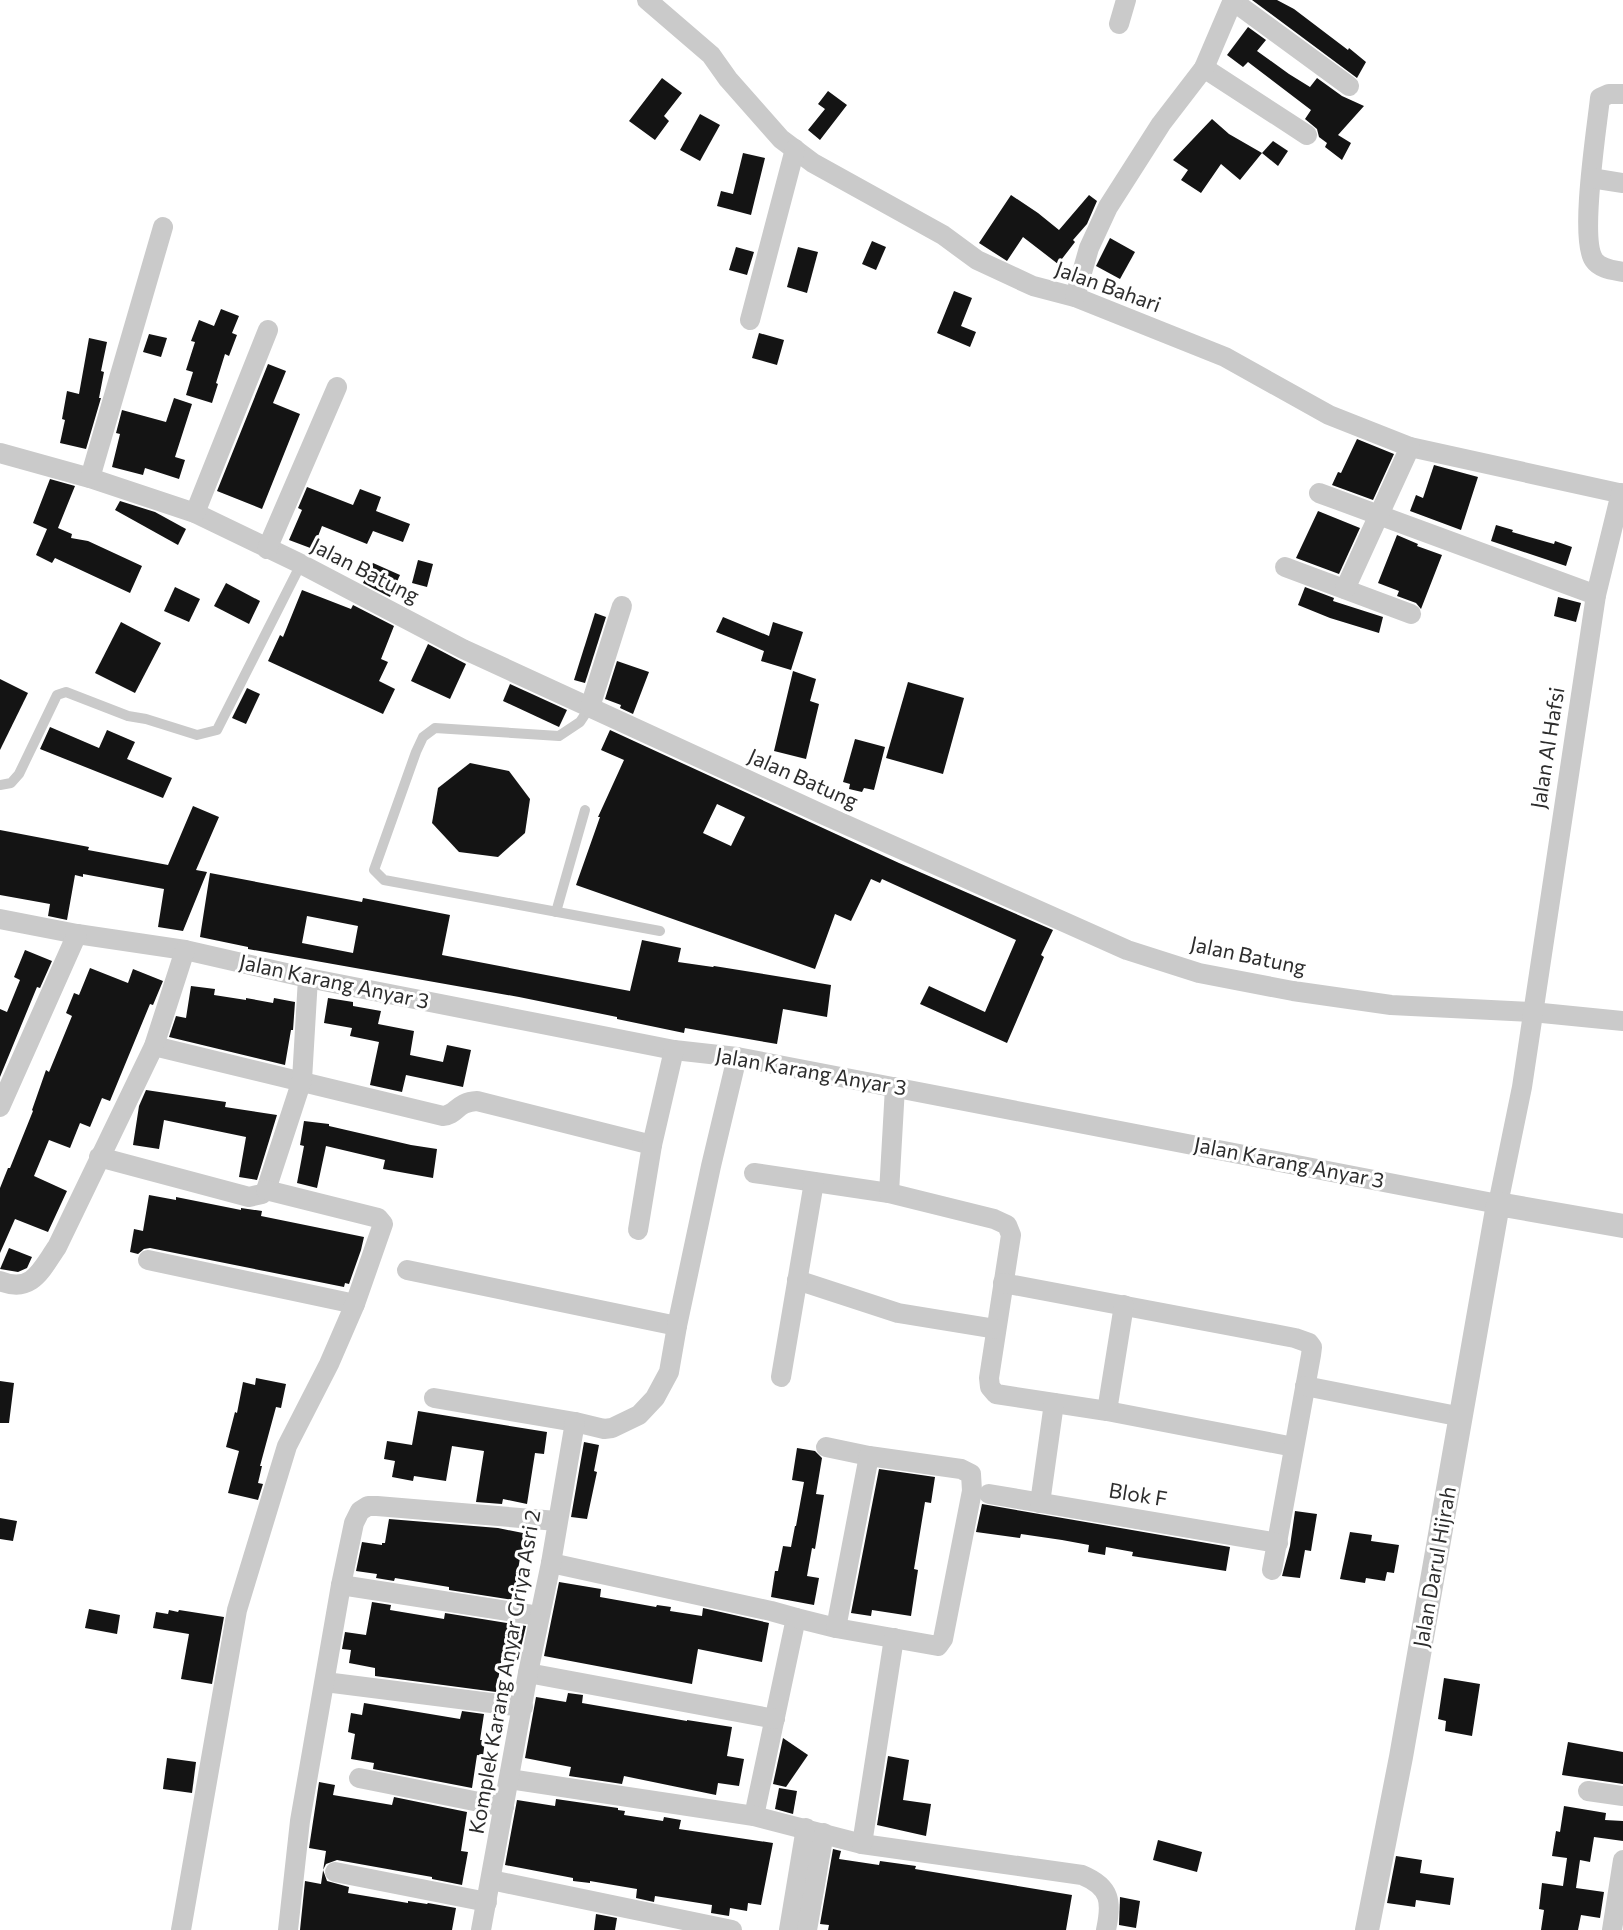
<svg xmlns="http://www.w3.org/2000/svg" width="1623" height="1930" viewBox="0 0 1623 1930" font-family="Commissioner,sans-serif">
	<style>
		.building { fill: #141414; fill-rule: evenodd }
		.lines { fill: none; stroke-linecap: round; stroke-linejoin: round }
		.service { stroke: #cacaca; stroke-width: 10 }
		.minor { stroke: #cacaca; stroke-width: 20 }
		.tertiary { stroke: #cacaca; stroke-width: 24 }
		.labels { text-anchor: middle; stroke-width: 6; stroke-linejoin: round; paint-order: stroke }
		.street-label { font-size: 21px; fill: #2d2d2d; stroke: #fff }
	</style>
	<rect width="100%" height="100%" fill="#fff"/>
	<g class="building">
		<path d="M1252 0H1277L1294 9 1348 50 1349 48 1366 62 1357 78Z"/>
		<path d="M1248 27 1266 40 1257 51 1289 74 1310 87 1317 78 1342 96 1364 106 1338 135 1351 143 1342 160 1325 147 1327 143 1319 137 1317 129 1305 119 1311 110 1248 62 1243 67 1227 55Z"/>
		<path d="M662 78 682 93 664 116 669 121 655 140 629 121Z"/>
		<path d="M828 91 847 105 820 140 808 130 825 109 818 104Z"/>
		<path d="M700 114 720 125 700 161 680 150Z"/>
		<path d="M1212 119 1229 134 1262 153 1240 180 1221 164 1201 193 1181 180 1188 170 1173 160Z"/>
		<path d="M1273 141 1288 151 1278 166 1262 153Z"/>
		<path d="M743 153 765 158 751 215 717 206 721 191 733 194Z"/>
		<path d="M1011 195 1038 213 1059 230 1089 195 1097 201 1087 224 1073 240 1075 242 1058 264 1023 237 1007 261 979 243Z"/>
		<path d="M1110 238 1135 252 1120 279 1096 266Z"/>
		<path d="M872 241 886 247 876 270 862 264Z"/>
		<path d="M736 247 754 252 747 275 729 270Z"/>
		<path d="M798 247 818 252 807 293 787 287Z"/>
		<path d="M954 291 972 298 961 326 976 332 970 347 937 333Z"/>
		<path d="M221 309 239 316 232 333 237 335 229 356 225 354 216 383 218 384 212 403 186 395 193 372 186 370 195 342 191 341 199 320 214 326Z"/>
		<path d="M759 333 784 340 777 365 752 358Z"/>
		<path d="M149 334 167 338 161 357 143 352Z"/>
		<path d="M89 338 107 342 101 371 104 372 99 398H101L86 449 60 443 65 420 62 419 67 391 79 394Z"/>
		<path d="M268 364 286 371 273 403 300 414 262 509 217 491Z"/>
		<path d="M174 398 192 404 175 457 185 460 179 479 145 468 143 475 112 467 120 434 116 433 122 410 166 422Z"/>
		<path d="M1357 439 1394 454 1373 500 1332 485 1338 472 1341 473Z"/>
		<path d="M1434 465 1478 477 1461 530 1410 511 1416 495 1423 498Z"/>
		<path d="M50 479 75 486 58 528 72 534 71 538 88 541 142 566 130 593 55 558 52 563 36 555 47 529 33 523Z"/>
		<path d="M307 487 353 505 360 489 381 497 376 511 410 524 403 542 373 531 367 544 322 526 313 549 289 540 302 510 298 508Z"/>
		<path d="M120 501 155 512 186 529 178 545 115 510Z"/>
		<path d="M1318 511 1360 528 1339 574 1296 558Z"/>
		<path d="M1496 525 1513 530 1512 532 1554 544 1555 541 1572 547 1566 566 1491 541Z"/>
		<path d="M1397 535 1418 544 1417 546 1442 555 1421 609 1416 603 1397 596 1399 591 1378 583Z"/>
		<path d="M418 560 433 564 427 587 412 583Z"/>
		<path d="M373 563 400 575 390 597 363 583Z"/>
		<path d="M226 583 260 601 249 624 214 606Z"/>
		<path d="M175 587 200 599 189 622 164 611Z"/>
		<path d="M1305 587 1334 598 1333 601 1383 617 1379 633 1330 618 1298 605Z"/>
		<path d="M302 590 351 609 353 605 394 626 381 659 388 662 379 681 395 689 383 714 268 661 280 635 283 637Z"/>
		<path d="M1558 597 1581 603 1576 622 1554 616Z"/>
		<path d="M595 613 606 617 585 683 574 680Z"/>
		<path d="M723 617 769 636 773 622 803 632 791 670 761 661 764 651 716 632Z"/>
		<path d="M121 622 161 643 135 693 95 673Z"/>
		<path d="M428 644 466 664 450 699 411 681Z"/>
		<path d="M617 661 649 672 633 714 620 708 621 705 605 699Z"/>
		<path d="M793 671 816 679 810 701 819 704 806 759 774 751Z"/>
		<path d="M0 679 28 693 0 750Z"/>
		<path d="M908 682 964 698 943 774 886 758Z"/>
		<path d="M510 684 567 710 559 727 503 701Z"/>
		<path d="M247 688 260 694 246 724 232 718Z"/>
		<path d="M50 727 99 748 107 730 135 742 127 759 172 778 163 798 40 749Z"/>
		<path d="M610 730 899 863 1053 930 1041 955 1044 957 1007 1043 920 1004 929 986 985 1012 1016 940 882 879 880 883 871 879 851 921 835 914 815 969 576 885 600 817H598L624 760 601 750ZM717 804 745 817 731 846 703 833Z"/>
		<path d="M855 739 885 747 874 790 864 788 862 792 849 789 850 784 843 782Z"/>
		<path d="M470 763 509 771 530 799 525 833 498 857 459 852 432 823 438 788Z"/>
		<path d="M193 806 219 817 196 870 207 872 183 931 158 927 164 889 83 874V877L75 875 67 920 48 916 50 904 0 895V830L89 847 88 850 168 865Z"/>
		<path d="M210 873 362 902 363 898 450 915 442 955 630 991 642 940 681 948 678 962 713 967 714 966 831 985 827 1017 783 1009 777 1044 685 1028 684 1033 617 1019V1017L519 997 248 949V947L200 937ZM307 916 358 926 353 953 302 943Z"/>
		<path d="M25 950 52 961 40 988 37 987 0 1077V1009L7 1012 20 980 14 977Z"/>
		<path d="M90 968 128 983 133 969 163 981 153 1005 150 1004 110 1101 102 1098 90 1127 80 1123 70 1148 49 1140 34 1176 67 1191 48 1232 15 1219 0 1253V1188L8 1168H10L33 1111 32 1110 46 1070 49 1072 72 1016 66 1013 74 993 79 995Z"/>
		<path d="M191 986 215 989 214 995 246 1000V998L273 1003 274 998 295 1002 293 1030H291L285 1065 169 1037 176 1016 186 1018Z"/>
		<path d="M328 998 353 1002V1006L381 1011 378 1024 414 1031 410 1055 443 1062 447 1045 471 1050 463 1087 406 1075 402 1092 370 1085 379 1042 350 1036 352 1028 324 1023Z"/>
		<path d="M146 1090 226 1102 225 1107 277 1115 257 1180 239 1177 246 1137 164 1120 159 1149 133 1145 139 1106Z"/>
		<path d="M304 1121 329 1124V1126L411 1145 437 1149 433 1178 383 1169 385 1160 326 1146 317 1188 297 1183 304 1146 300 1145Z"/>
		<path d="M149 1195 176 1200V1197L241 1210V1208L262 1211 261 1216 364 1237 361 1250 349 1284 345 1283 344 1287 150 1248 144 1249 138 1254 130 1252 134 1229 143 1231Z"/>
		<path d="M9 1248 32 1257 27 1268 18 1272 0 1269Z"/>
		<path d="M256 1378 286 1384 281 1408 276 1407 260 1466H262L258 1483 263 1484 258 1500 228 1493 239 1451 226 1447 235 1412 237 1413 243 1382 255 1385Z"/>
		<path d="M0 1381 14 1383 9 1423H0Z"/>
		<path d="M418 1411 547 1432 544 1454 535 1453 527 1504 503 1499 502 1504 476 1502 484 1451 452 1446 446 1481 414 1476 413 1481 392 1477 395 1461 384 1459 387 1441 412 1445Z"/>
		<path d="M584 1442 599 1445 594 1471 597 1472 587 1519 571 1517Z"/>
		<path d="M797 1448 815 1451 822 1458 816 1494 824 1495 815 1549 812 1548 807 1576 819 1578 814 1605 771 1597 775 1571H778L783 1546 791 1547 795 1526H796L804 1482 792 1480Z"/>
		<path d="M879 1469 935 1477 931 1503 925 1502 914 1569 918 1570 911 1616 872 1610 871 1616 851 1613Z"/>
		<path d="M982 1504 1230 1547 1226 1571 1132 1556 1133 1552 1106 1547 1105 1555 1088 1552 1089 1545 1062 1540 1021 1534 1020 1538 976 1532Z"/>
		<path d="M1295 1511 1317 1514 1311 1551 1305 1550 1300 1578 1282 1576 1290 1546Z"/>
		<path d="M0 1518 17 1521 13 1541 0 1539Z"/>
		<path d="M389 1519 498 1528 528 1534 525 1553 521 1552 513 1600 449 1590V1587L395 1578 394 1581 376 1578 377 1574 356 1571 362 1542 382 1545V1543H385Z"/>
		<path d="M1350 1532 1372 1535 1371 1541 1399 1545 1394 1573 1387 1572 1385 1581 1366 1578 1365 1583 1340 1579Z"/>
		<path d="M559 1582 601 1589 600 1597 656 1607 657 1605 671 1607 670 1611 702 1616 703 1608 769 1623 762 1662 698 1649 692 1684 544 1656Z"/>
		<path d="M372 1602 391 1605 390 1610 444 1619 445 1613 526 1626 518 1660 502 1657 496 1692 375 1676V1668L349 1663 351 1650 342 1649 345 1632 366 1635Z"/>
		<path d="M89 1609 120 1615 117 1634 85 1628Z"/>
		<path d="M169 1610 178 1612 179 1610 224 1617 212 1684 181 1679 189 1634 153 1628 156 1612 168 1614Z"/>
		<path d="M1444 1678 1480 1684 1472 1736 1445 1731 1446 1721 1438 1719Z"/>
		<path d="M568 1693 583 1695 582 1703 687 1721V1720L732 1727 727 1756 744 1759 739 1786 718 1783 716 1795 624 1776 622 1784 569 1776 571 1767 525 1758 536 1697 566 1702Z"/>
		<path d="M364 1703 460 1719 462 1711 484 1714 480 1740H485L483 1756 477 1755 472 1788 373 1769 374 1763 351 1759 355 1734 348 1732 351 1713 362 1715Z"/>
		<path d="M783 1738 808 1755 786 1787 773 1784Z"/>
		<path d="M1568 1742 1623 1752V1784L1562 1775Z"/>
		<path d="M888 1756 909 1760 903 1800 931 1804 926 1836 877 1825Z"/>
		<path d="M167 1758 196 1762 192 1793 163 1789Z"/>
		<path d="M319 1782 335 1785 333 1795 392 1805 394 1797 467 1812 461 1851 468 1852 462 1885 432 1879V1877L337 1860 326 1864 323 1870 327 1881 349 1887 348 1893 408 1903V1901L427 1904 428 1903 456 1908 452 1930H300L305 1881 321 1884 326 1851 309 1848Z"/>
		<path d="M779 1788 797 1791 793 1814 775 1809Z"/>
		<path d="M556 1799 618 1808V1810L625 1811 624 1815 663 1821 664 1817 681 1820 679 1829 773 1843 761 1905 748 1903 747 1911 730 1908 729 1916 711 1913 712 1905 655 1896 654 1902 636 1898 637 1889 590 1881V1883L573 1881V1878L505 1865 517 1800 555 1806Z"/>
		<path d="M1564 1806 1606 1813 1605 1820 1623 1821V1841L1594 1837 1590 1862 1580 1860 1576 1888 1604 1892 1600 1918 1581 1915 1578 1930H1541L1544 1910 1539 1909 1542 1883 1563 1886 1567 1858 1552 1856 1556 1831 1560 1832Z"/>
		<path d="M1158 1840 1202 1852 1197 1872 1153 1860Z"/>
		<path d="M833 1849 841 1851 839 1859 879 1865 880 1861 916 1866 915 1869 1072 1895 1066 1930H828L829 1925 820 1924Z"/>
		<path d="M1396 1856 1422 1860 1420 1873 1454 1878 1450 1905 1416 1900 1415 1907 1387 1903Z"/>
		<path d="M1120 1897 1140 1901 1136 1928 1119 1925Z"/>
		<path d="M596 1914 617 1918 615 1930H594Z"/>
	</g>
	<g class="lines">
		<g class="service">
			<path d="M590 707 580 722 559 736 435 728 423 737 416 752 374 870 384 880 660 931"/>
			<path d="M0 785 11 783 19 774 57 695 66 692 128 716 146 719 197 735 217 730 301 564"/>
			<path d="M556 912 585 810"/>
		</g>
		<g class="minor">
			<path d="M647 0 711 55 728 79 781 139 813 163 943 235 977 260 1033 286 1075 297 1225 357 1329 415 1410 447 1623 494"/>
			<path d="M1233 1 1349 86"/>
			<path d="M1119 24 1126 0"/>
			<path d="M1204 68 1307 135"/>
			<path d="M1623 94H1609L1600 98C1597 127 1579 239 1594 260 1600 269 1613 270 1623 272"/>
			<path d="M1591 178 1623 183"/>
			<path d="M1075 297 1089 248 1108 207 1161 124 1204 68 1233 0"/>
			<path d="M750 320 795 149"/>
			<path d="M0 453 90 478 195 513 301 564 463 649 824 815 1127 950 1199 973 1293 991 1391 1005 1532 1012 1623 1021"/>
			<path d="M90 478 163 227"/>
			<path d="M1319 493 1596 595"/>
			<path d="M195 513 268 330"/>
			<path d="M267 549 337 387"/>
			<path d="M1285 567 1411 614"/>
			<path d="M1345 589 1410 447"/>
			<path d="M590 707 622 606"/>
			<path d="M0 919 77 934 185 950 308 978 674 1050 737 1057 1498 1204 1522 1087 1596 595 1621 493"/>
			<path d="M154 1046 443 1116C457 1115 456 1102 477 1101L652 1145"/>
			<path d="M0 1107 77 934"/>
			<path d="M99 1157 249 1197 262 1194 266 1190 302 1080 308 978"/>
			<path d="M754 1173 889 1193 994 1219 1007 1225 1011 1235 989 1378 990 1387 996 1394 1107 1411 1294 1447"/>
			<path d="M889 1193 895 1087"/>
			<path d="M638 1230 652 1145 674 1050"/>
			<path d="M148 1260 355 1304"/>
			<path d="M407 1270 677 1326"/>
			<path d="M797 1280 898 1313 996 1329"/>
			<path d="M0 1281C32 1294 41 1270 57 1247L154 1046 185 950"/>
			<path d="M1003 1283 1295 1338 1309 1343 1312 1347 1311 1355 1272 1570"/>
			<path d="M781 1377 814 1182"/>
			<path d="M1305 1386 1462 1417"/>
			<path d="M434 1398 575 1422 604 1429 612 1428 639 1415 655 1398 669 1372 677 1326 711 1166 737 1057"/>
			<path d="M1107 1411 1124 1305"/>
			<path d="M989 1494 1278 1543"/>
			<path d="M1040 1503 1054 1403"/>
			<path d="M551 1563 771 1611 796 1618 754 1816"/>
			<path d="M341 1585 539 1616"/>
			<path d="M796 1618 836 1628 938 1646 943 1639 972 1491 971 1474 961 1469 869 1456 826 1447"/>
			<path d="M836 1628 869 1456"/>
			<path d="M528 1673 775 1719"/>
			<path d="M325 1682 523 1707"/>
			<path d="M359 1778 504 1807"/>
			<path d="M509 1779 754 1816 862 1844 1082 1875C1111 1887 1112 1902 1106 1930"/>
			<path d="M1588 1791 1623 1796"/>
			<path d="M862 1844 894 1638"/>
			<path d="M335 1872 487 1902"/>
			<path d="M491 1880 732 1930"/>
			<path d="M181 1930 237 1610 287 1446 329 1364 355 1304 383 1224 378 1218 266 1190"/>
			<path d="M288 1930 300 1821 341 1585 354 1523 360 1511 368 1506H377L557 1521"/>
			<path d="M481 1930 528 1673 551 1563 575 1422"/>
			<path d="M789 1930 806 1828"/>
			<path d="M807 1930 824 1833"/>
			<path d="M1612 1930 1623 1860"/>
		</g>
		<path class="tertiary" d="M1367 1930 1401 1757 1498 1204 1623 1226"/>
	</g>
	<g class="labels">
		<g class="street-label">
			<text transform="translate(1108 287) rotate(20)" y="7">Jalan Bahari</text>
			<text transform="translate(365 571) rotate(27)" y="7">Jalan Batung</text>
			<text transform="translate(1548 748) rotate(-81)" y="7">Jalan Al Hafsi</text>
			<text transform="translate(803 779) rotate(24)" y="7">Jalan Batung</text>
			<text transform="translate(1248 956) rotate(12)" y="7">Jalan Batung</text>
			<text transform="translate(334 982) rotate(12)" y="7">Jalan Karang Anyar 3</text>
			<text transform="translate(811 1072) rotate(10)" y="7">Jalan Karang Anyar 3</text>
			<text transform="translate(1289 1163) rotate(11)" y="7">Jalan Karang Anyar 3</text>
			<text transform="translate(1138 1495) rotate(9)" y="7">Blok F</text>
			<text transform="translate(1435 1567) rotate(-80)" y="7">Jalan Darul Hijrah</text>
			<text transform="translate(505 1672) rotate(-80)" y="7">Komplek Karang Anyar Griya Asri 2</text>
		</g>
	</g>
</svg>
